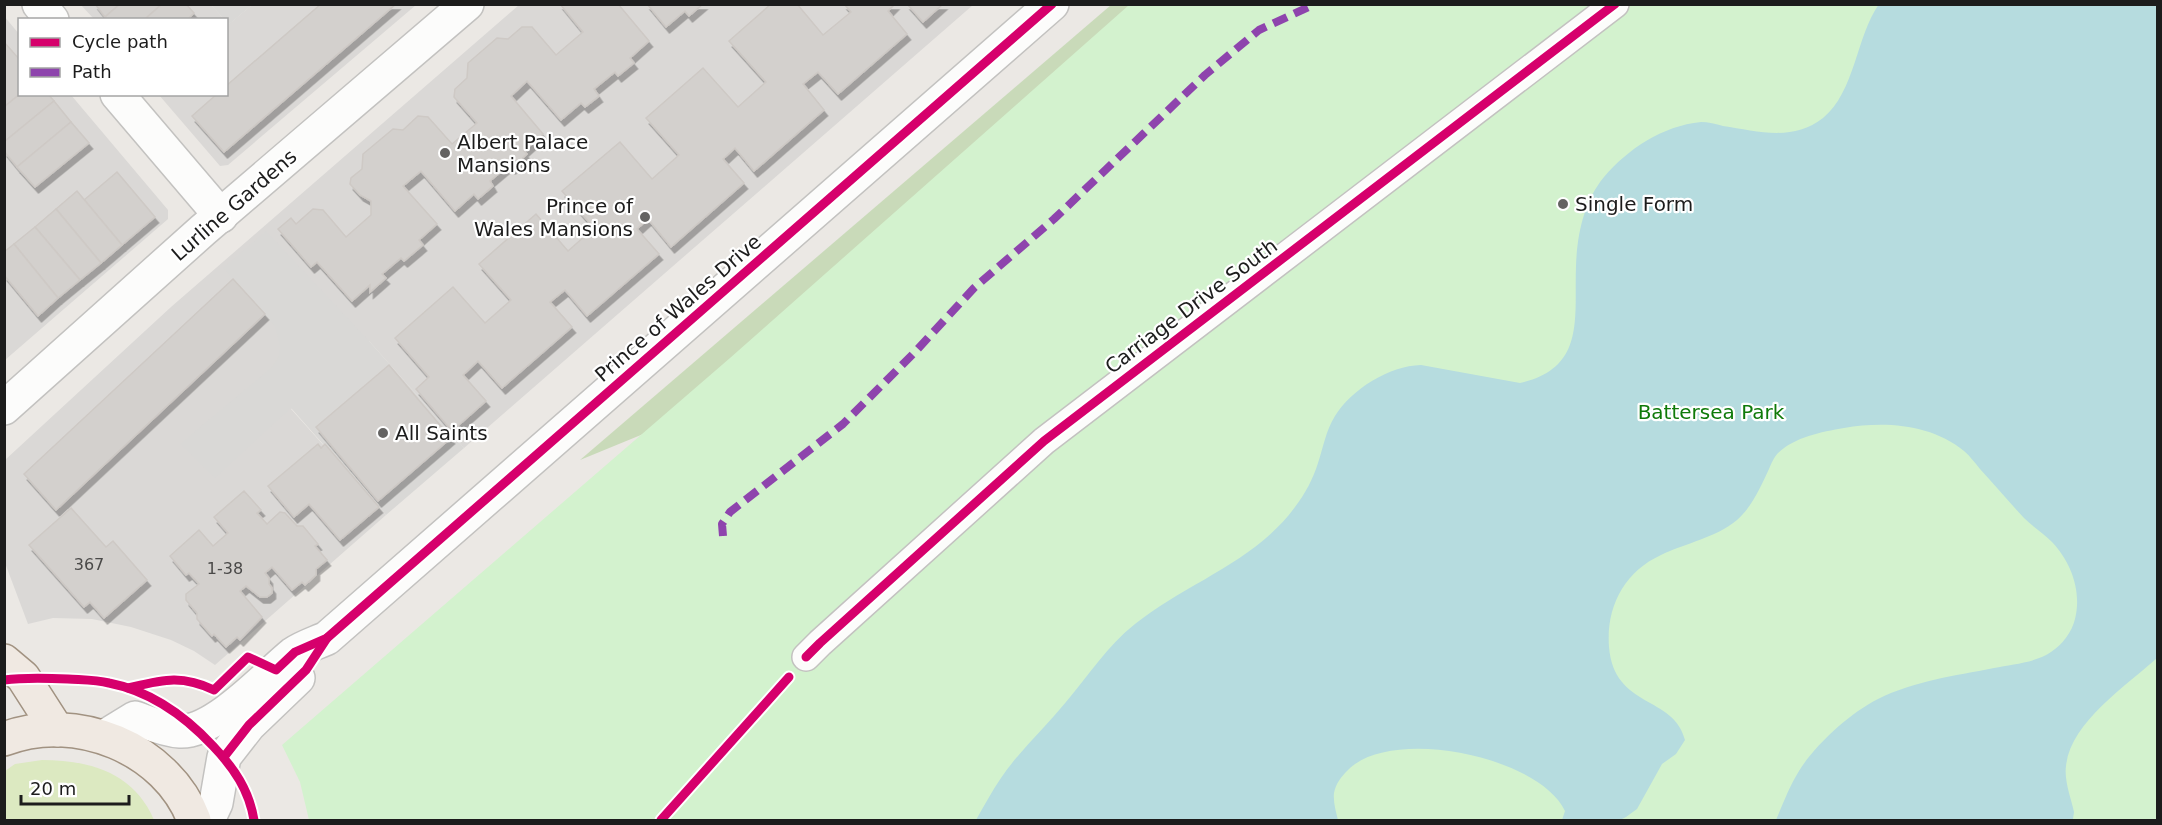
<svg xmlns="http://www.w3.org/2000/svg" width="2162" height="825" viewBox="0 0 2162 825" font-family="'DejaVu Sans',sans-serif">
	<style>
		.residential { fill: #dad8d6 }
		.religious { fill: #d9d8d6 }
		.grass { fill: #dce9c1 }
		.forest { fill: #c9dab9 }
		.park { fill: #d3f2ce }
		.water { fill: #b6dcdf }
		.building { fill: #d3d0cd; stroke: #cec9c5; stroke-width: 1.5; filter: url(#shadow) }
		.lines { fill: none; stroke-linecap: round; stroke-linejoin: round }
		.pedestrian-casing { stroke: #c3c2c0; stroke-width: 30 }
		.minor-casing { stroke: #c3c2c0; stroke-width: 36 }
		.tertiary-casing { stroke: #c3c2c0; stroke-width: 36 }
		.primary-casing { stroke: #a19281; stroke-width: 36 }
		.pedestrian { stroke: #fcfcfb; stroke-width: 27 }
		.minor { stroke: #fcfcfb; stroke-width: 33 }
		.tertiary { stroke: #fcfcfb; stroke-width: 33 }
		.primary { stroke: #f0e9e2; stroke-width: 33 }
		.quiet { stroke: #8e44ad; stroke-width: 8; stroke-dasharray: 15 8; stroke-linecap: butt }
		.cycleway-casing { stroke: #fff; stroke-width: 13 }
		.cycleway { stroke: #d6006c; stroke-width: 9 }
		.poi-dot { fill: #646362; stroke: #fff; stroke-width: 2 }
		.labels { text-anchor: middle; stroke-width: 4.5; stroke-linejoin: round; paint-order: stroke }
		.number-label { font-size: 16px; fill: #4a4948 }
		.poi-label { font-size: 20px; fill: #1c1c1c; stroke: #fff; text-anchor: start }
		.street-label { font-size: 20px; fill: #1c1c1c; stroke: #fff }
		.park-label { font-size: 20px; fill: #0f7a09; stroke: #fff }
	</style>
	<defs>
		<filter id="shadow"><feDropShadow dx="3.5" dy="6" stdDeviation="0" flood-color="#0004"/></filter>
	</defs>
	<rect width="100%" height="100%" fill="#ebe8e4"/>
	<g class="residential">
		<path d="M81 5H211L224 19H94Z"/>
		<path d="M252 5H416L228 165 220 166 159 95 226 94 227 22 229 24Z"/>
		<path d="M519 5H973L464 448 369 341 291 409 386 515 215 665 194 651 171 640 131 627 92 619 53 618 28 624 5 563V460L171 307Z"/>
		<path d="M4 16 19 34 20 94 71 95 168 210V219L5 360Z"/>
	</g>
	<g class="religious">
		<path d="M211 5H252L228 25 226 20 224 19Z"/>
		<path d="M266 231 369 341 464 448 386 515 291 408 215 478 180 444 271 368 279 356 280 345 275 326 223 268Z"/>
	</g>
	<path class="grass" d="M42 760C90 760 134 773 154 820H5V771L15 764Z"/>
	<path class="forest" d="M1111 5H1169L709 407 580 460Z"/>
	<path class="park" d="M1129 5H2157V820H309L300 782 282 745 730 358Z"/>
	<path class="water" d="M1879 4 2157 5V658C2126 686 2070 723 2066 766 2064 781 2071 798 2074 812L2073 819 2075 820H1776C1783 804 1789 787 1799 771 1815 745 1850 713 1878 699 1914 681 1954 676 1994 668 2012 664 2035 663 2051 652 2062 645 2072 632 2075 619 2082 591 2071 562 2052 542 2043 533 2033 527 2024 518 2009 502 1995 485 1980 469 1975 463 1970 456 1964 451 1931 424 1885 421 1844 428 1821 432 1795 437 1778 453 1774 457 1771 464 1769 469 1761 486 1752 507 1737 520 1715 538 1686 543 1661 555 1624 572 1606 607 1609 647 1614 709 1674 695 1685 740L1676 754 1662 764 1637 809 1626 817 1620 820H1562L1565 811C1539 756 1391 726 1348 770 1341 777 1336 783 1334 793 1333 802 1336 812 1338 820H976C984 806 992 791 1001 778 1020 750 1045 728 1066 702 1089 675 1107 646 1135 624 1186 583 1255 562 1295 507 1305 494 1313 479 1318 463 1323 448 1326 430 1335 416 1352 389 1389 366 1421 365L1520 383C1586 368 1574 318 1576 266 1577 235 1584 201 1604 177 1628 149 1662 126 1701 122 1708 122 1716 124 1723 126 1757 131 1793 142 1823 118 1855 92 1856 37 1879 4Z"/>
	<g class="building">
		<path d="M95 4H120L105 17Z"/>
		<path d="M120 4H162L144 20H107L105 17Z"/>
		<path d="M162 4H186L194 13 187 20H144Z"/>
		<path d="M321 4H396L224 152 192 116 217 94H226V86Z"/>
		<path d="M618 4 649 41 630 58 634 63 618 76 615 72 594 89 599 96 585 107 581 103 561 120 527 81 511 96 543 134 524 151 527 154 512 168 509 165 490 181 493 186 478 199 474 194 455 211 421 171 403 186 437 224 419 240 423 245 404 261 401 258 382 274 386 278 370 292V285L352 301 317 262 311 267 278 229 291 218 296 224 313 209 323 210 346 237 371 215V201L360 195 350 184 351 178 362 169 363 154 393 129 403 130 418 116 428 117 452 144 477 123 454 97 455 89 467 78 468 63 497 38 508 39 522 27H532L556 55 583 32 560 4Z"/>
		<path d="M647 4H703L689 16 685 11 666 27Z"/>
		<path d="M771 4H797L823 35 851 12 844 4H895L888 11 907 34 838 94 818 72 803 84 824 110 754 171 735 148 723 159 744 183 671 247 648 219 637 229 659 254 587 316 565 290 550 302 572 327 502 388 478 361 463 375 486 401 452 431 416 389 429 377 395 338 453 287 485 323 511 300 479 264 536 214 568 251 594 228 562 191 620 142 652 179 679 155 646 118 703 68 738 107 766 82 729 41Z"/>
		<path d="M907 4H943L923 22Z"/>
		<path d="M4 42 20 60V94L4 107Z"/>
		<path d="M20 94H48L54 101 4 142V107Z"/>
		<path d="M54 101 71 122 17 167 4 151V142Z"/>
		<path d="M71 122 89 143 35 187 17 167Z"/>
		<path d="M117 172 155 217 122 245 84 200Z"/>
		<path d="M77 191 122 245 101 263 56 209Z"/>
		<path d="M56 209 101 263 80 280 35 227Z"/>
		<path d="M35 227 80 280 58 298 14 244Z"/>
		<path d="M14 244 58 298 38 316 4 275V252Z"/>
		<path d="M233 279 265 314 56 510 24 474Z"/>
		<path d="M389 365 451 438 378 501 316 427Z"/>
		<path d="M318 444 321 448 325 444 379 507 340 540 309 504 294 517 268 486Z"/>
		<path d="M244 491 261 510 257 513 267 524 280 512 285 513 297 526H303L318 544 315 546 327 560 316 569V575L305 585 302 582 292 590 272 567 265 573 269 578V584L272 588V593L267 597H260L246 586 240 591 262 617 240 640 237 637 226 647 214 634 212 636 197 619V613L186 600V594L199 584 189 573 186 575 170 556 199 530 213 546 228 533 214 517Z"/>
		<path d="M71 508 106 547 113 541 147 580 104 618 90 602 84 607 29 545Z"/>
	</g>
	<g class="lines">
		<g class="pedestrian-casing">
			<path id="pedestrian" d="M806 657 820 643 1044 441 1615 4"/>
		</g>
		<g class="minor-casing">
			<g id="minor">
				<path d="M39 4 52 20"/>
				<path d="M117 94 221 216"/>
				<path d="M4 408 203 230 467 4"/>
			</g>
		</g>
		<g class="tertiary-casing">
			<g id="tertiary">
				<path d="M104 737 135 718C149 723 164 730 180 731 215 733 267 675 293 654 303 647 316 643 327 638L1052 4"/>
				<path d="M208 820 216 803 224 757 249 725 298 678"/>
			</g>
		</g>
		<g class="primary-casing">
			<g id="primary">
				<path d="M4 661 23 677 57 730"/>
				<path d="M4 739C75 711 167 748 194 820"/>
			</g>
		</g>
		<use href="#pedestrian" class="pedestrian"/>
		<use href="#minor" class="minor"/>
		<use href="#tertiary" class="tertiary"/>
		<use href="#primary" class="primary"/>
		<path class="quiet" d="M723 536 722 524 730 512 843 424 914 353 974 288 1054 219 1205 75 1259 30 1315 4"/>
		<g class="cycleway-casing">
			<g id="cycleway">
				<path d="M806 657 820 643 1044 441 1615 4"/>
				<path d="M4 680C26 677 47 678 68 679 82 680 96 680 109 683 150 691 185 716 213 746 234 768 249 790 254 820"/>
				<path d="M128 688C162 680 181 674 214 690L248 657 276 670 295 652 327 638 1052 4"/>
				<path d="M224 757 249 725 306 670 327 638"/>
				<path d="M661 820 789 677"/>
			</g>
		</g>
		<use href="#cycleway" class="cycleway"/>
	</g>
	<g class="poi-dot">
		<circle cx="445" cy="153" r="6"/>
		<circle cx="1563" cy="204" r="6"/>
		<circle cx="645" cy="217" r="6"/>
		<circle cx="383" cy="433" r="6"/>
	</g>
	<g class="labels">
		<g class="number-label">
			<text x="89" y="570">367</text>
			<text x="225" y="574">1-38</text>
		</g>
		<g class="poi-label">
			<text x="457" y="149">Albert Palace<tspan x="457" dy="23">Mansions</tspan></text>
			<text x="1575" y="211">Single Form</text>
			<text x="633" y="213" text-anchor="end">Prince of<tspan x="633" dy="23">Wales Mansions</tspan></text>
			<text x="395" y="440">All Saints</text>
		</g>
		<g class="street-label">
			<text transform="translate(234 205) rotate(-41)" y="7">Lurline Gardens</text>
			<text transform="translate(1191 306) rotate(-37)" y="7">Carriage Drive South</text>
			<text transform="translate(678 308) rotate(-41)" y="7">Prince of Wales Drive</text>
		</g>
		<g class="park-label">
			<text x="1711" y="419">Battersea Park</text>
		</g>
	</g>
	<rect width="2162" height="825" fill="none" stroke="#1c1c1c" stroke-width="12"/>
	<rect x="18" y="18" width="210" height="78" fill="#ffffff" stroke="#a4a4a4" stroke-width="1.5"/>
	<rect x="30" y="38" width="30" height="9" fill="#d6006c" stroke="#a4a4a4" stroke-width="1.5"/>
	<text x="72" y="48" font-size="18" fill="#1c1c1c">Cycle path</text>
	<rect x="30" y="68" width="30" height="9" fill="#8e44ad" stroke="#a4a4a4" stroke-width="1.5"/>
	<text x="72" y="78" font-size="18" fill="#1c1c1c">Path</text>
	<path d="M21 795v9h108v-9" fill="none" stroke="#1c1c1c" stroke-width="3"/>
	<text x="30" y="795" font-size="18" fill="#1c1c1c" stroke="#ffffff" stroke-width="4.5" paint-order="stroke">20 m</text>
</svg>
